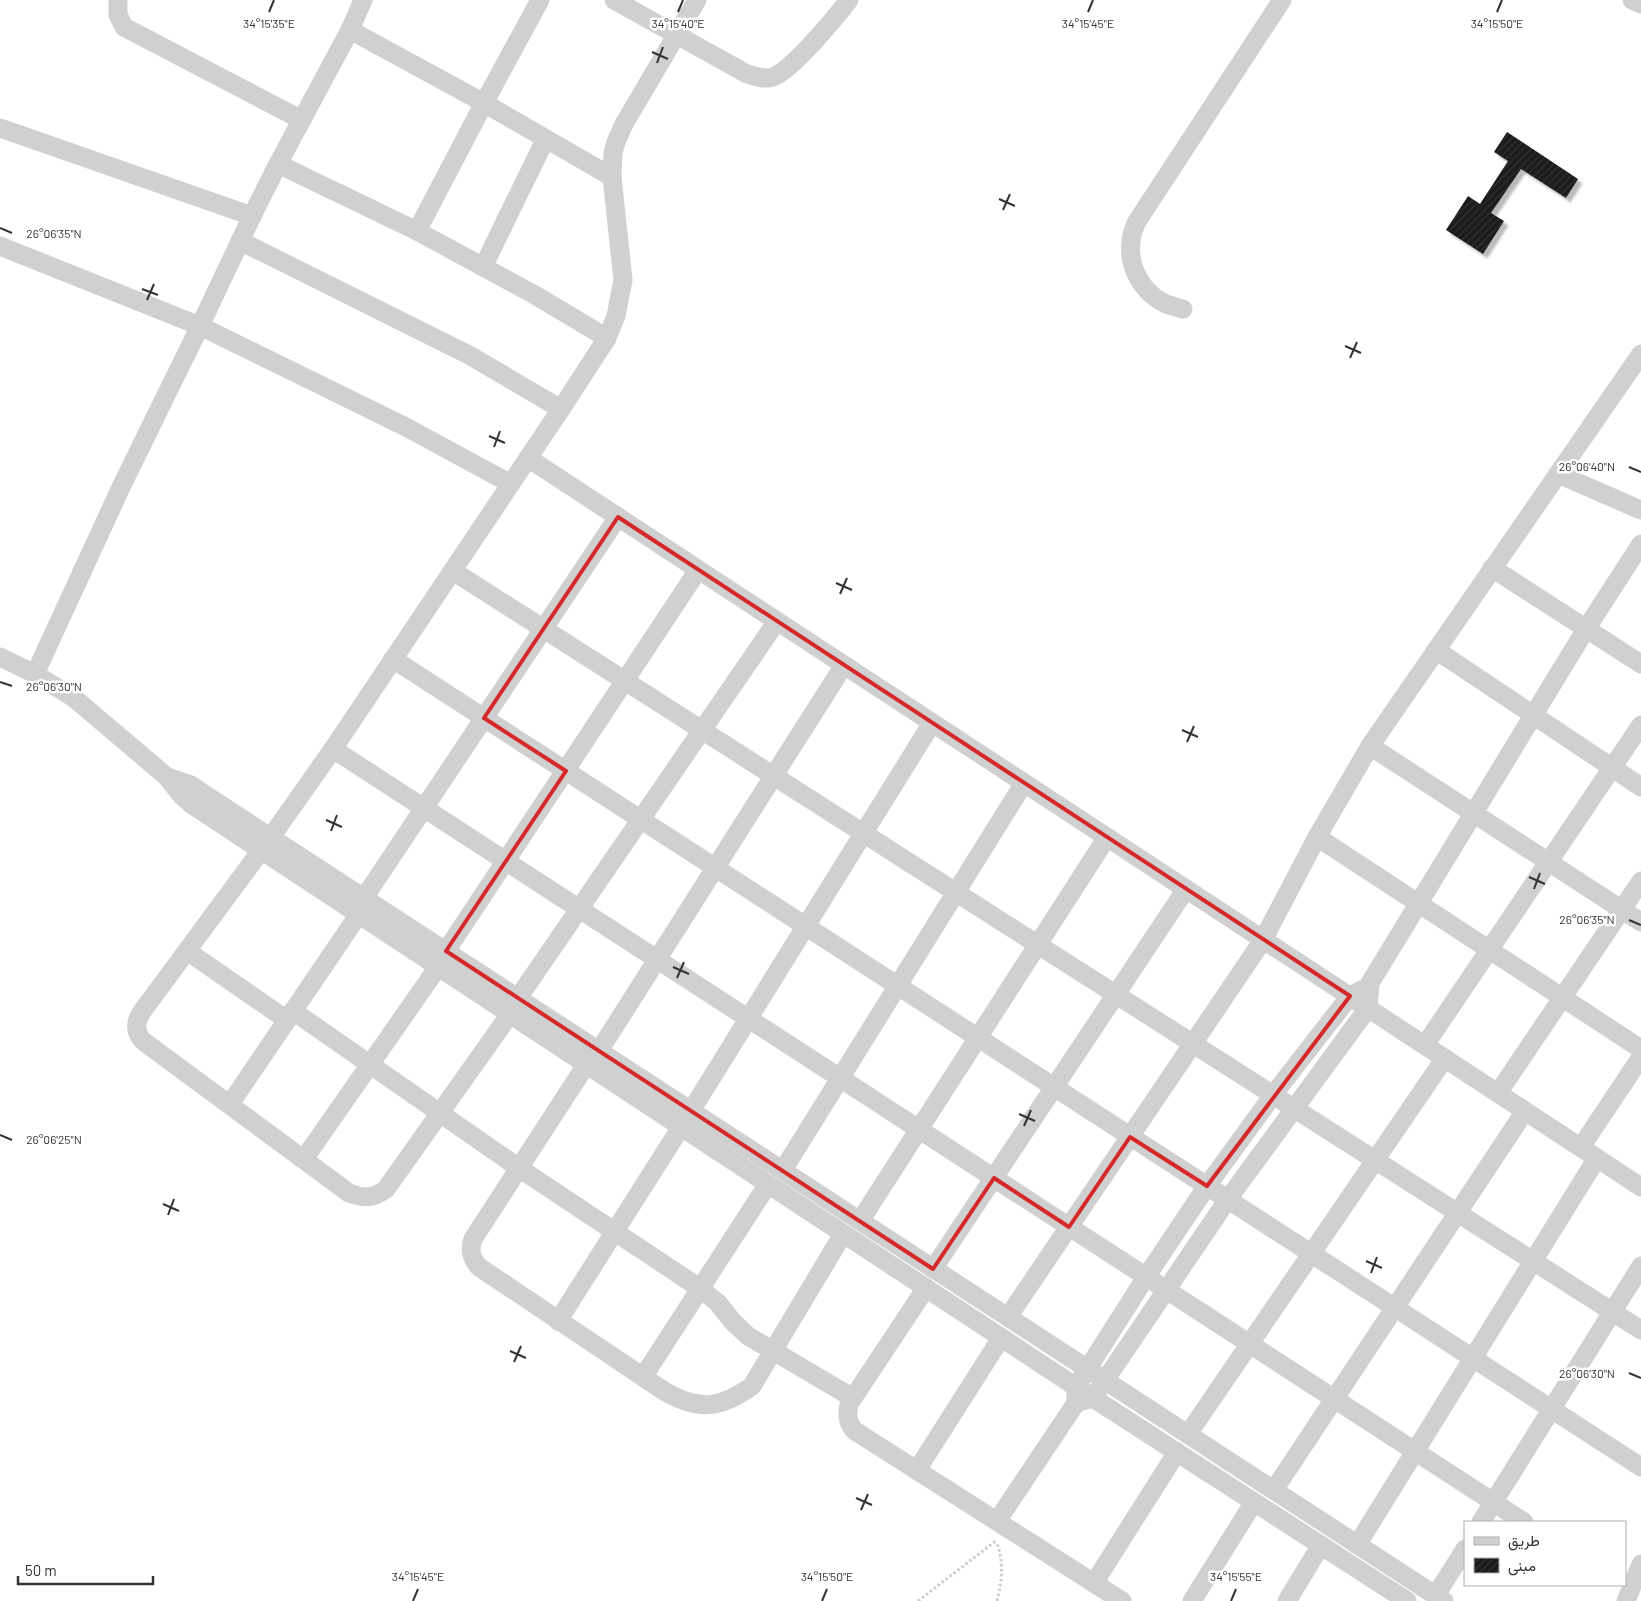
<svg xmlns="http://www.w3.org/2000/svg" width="1641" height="1601" viewBox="0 0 1641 1601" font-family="Barlow,Vazirmatn,sans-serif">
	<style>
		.building { fill: url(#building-hatch); filter: url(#shadow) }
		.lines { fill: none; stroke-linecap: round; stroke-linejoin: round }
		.path { stroke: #cdcdcd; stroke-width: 3; stroke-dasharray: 2.5 2.5; stroke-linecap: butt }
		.minor { stroke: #d0d0d0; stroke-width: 19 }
		.marked { fill: none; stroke: #d62828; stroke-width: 4; stroke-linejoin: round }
		.ticks { fill: none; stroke: #333; stroke-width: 2 }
		.ticks-label { font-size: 12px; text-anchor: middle; fill: #333; stroke: #fff; stroke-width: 5; stroke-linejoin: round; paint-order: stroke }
	</style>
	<defs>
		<pattern id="building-hatch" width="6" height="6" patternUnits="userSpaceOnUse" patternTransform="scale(1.25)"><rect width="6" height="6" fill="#1a1a1a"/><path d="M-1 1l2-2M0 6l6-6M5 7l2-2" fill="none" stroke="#333"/></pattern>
		<filter id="shadow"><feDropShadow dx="4.5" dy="4.5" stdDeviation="1" flood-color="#0004"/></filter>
	</defs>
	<rect width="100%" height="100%" fill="#fff"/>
	<path class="building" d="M1507 132 1578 179 1566 198 1521 169 1491 213 1504 221 1483 254 1446 230 1468 196 1480 204 1508 161 1494 152Z"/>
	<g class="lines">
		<g class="path">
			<path d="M918 1601 997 1540"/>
			<path d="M997 1601C1002 1580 1004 1564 997 1543"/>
		</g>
		<g class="minor">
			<path d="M118 0V15L124 27 302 120"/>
			<path d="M614 0 747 74C755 76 764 80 773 77 792 70 836 17 849 0"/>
			<path d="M1632 0 1641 4"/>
			<path d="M350 30 484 103 612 177"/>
			<path d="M0 128 252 216"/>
			<path d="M278 164 417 231 535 295 607 338"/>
			<path d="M417 231 484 103 540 0"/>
			<path d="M240 241 469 355 561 409"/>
			<path d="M0 246 200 326 406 427 511 484"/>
			<path d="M483 267 545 140"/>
			<path d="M1183 309C1177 307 1170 306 1164 303 1142 292 1128 267 1131 242 1131 235 1134 229 1136 223L1282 0"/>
			<path d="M528 458 1641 1187"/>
			<path d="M1558 474 1641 510"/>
			<path d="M1492 568 1641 664"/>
			<path d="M453 571 1641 1330"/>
			<path d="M1436 650 1641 787"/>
			<path d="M0 657 35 674 74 698 167 777 182 796 191 804 1093 1398 1407 1601"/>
			<path d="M393 659 1641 1467"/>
			<path d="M35 674 122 485 200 326 252 216 278 164 350 30 363 0"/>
			<path d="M1370 746 1641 922"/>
			<path d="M333 749 1524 1522"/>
			<path d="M167 777 191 785 201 792 1444 1601"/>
			<path d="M1317 837 1641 1049"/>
			<path d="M364 898 618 517"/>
			<path d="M187 951 287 1020"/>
			<path d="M446 951 698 570"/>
			<path d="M518 998 777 621"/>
			<path d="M293 1011 519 1168 701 1289 718 1303 733 1322 748 1336 853 1398"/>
			<path d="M510 1014 386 1189C374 1198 364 1199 349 1193L143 1041C135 1032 135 1023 141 1013L271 837 333 749 561 409 607 338 616 316 623 280 612 177 613 153 616 142 624 124 697 0"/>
			<path d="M1425 1045 1641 725"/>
			<path d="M599 1051 844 665"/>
			<path d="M586 1065 473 1239C469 1250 471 1258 479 1267L664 1391C698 1411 720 1409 752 1386L843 1234"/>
			<path d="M1498 1093 1641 881"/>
			<path d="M230 1104 359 914"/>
			<path d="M1581 1147 1641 1057"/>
			<path d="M304 1159 438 967"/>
			<path d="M783 1170 1024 783"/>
			<path d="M860 1221 1107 837"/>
			<path d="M933 1269 1186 889"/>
			<path d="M926 1288 849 1404C847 1415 847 1423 855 1431L1122 1601"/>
			<path d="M1008 1317 1263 940 1317 837 1370 746 1641 354"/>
			<path d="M558 1321 681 1127 932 723"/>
			<path d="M643 1377 768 1184"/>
			<path d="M1076 1403 1093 1398 1228 1199 1368 1008 1370 983 1586 629 1641 544"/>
			<path d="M1188 1434 1445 1058"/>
			<path d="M917 1470 1001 1338"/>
			<path d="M1274 1490 1525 1111"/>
			<path d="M997 1521 1076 1403V1387L1146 1277 1207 1186 1273 1095 1350 996 1361 990"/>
			<path d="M1481 1522 1641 1266"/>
			<path d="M1357 1545 1597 1158"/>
			<path d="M1094 1583 1177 1452"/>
			<path d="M1436 1595 1465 1549"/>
			<path d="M1192 1601 1254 1502"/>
			<path d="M1287 1601 1321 1545"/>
			<path d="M1626 1601 1641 1564"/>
		</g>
	</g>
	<path class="marked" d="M618 517 1350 996 1207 1186 1130 1137 1069 1227 994 1178 933 1269 446 951 566 771 484 718Z"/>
	<path class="ticks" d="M269 12 274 0M678 12 683 0M1088 12 1093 0M1497 12 1502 0M652 52 668 59M657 63 663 47M999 199 1015 206M1003 210 1010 194M0 228 12 233M142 289 158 295M147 300 154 284M1345 346 1361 353M1350 358 1357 342M489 436 505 443M494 447 500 431M1629 467 1641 472M836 583 852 590M840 594 847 578M0 682 12 686M1182 730 1198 737M1187 742 1194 726M326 820 342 827M331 831 337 815M1529 877 1545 884M1534 889 1540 873M1629 920 1641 925M673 967 689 974M677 978 684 962M1019 1114 1035 1121M1024 1126 1031 1110M0 1135 12 1140M163 1204 179 1211M168 1215 174 1199M1366 1261 1382 1268M1371 1273 1377 1257M510 1351 526 1358M514 1362 521 1346M1629 1373 1641 1378M856 1498 872 1505M861 1510 868 1494M413 1601 418 1589M822 1601 827 1589M1231 1601 1236 1589"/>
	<g class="ticks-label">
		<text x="269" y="28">34°15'35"E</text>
		<text x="678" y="28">34°15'40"E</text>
		<text x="1088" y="28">34°15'45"E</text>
		<text x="1497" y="28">34°15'50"E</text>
		<text x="54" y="238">26°06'35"N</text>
		<text x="1587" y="471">26°06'40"N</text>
		<text x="54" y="691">26°06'30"N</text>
		<text x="1587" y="924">26°06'35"N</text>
		<text x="54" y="1144">26°06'25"N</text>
		<text x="1587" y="1378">26°06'30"N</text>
		<text x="418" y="1581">34°15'45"E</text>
		<text x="827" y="1581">34°15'50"E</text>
		<text x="1236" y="1581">34°15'55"E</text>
	</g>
	<rect x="1464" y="1521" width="162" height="65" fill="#ffffff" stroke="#adadad"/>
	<rect x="1474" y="1537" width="25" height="8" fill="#d0d0d0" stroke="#adadad"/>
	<text x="1508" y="1546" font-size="15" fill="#333333">طريق</text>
	<rect x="1474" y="1558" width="25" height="15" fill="url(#building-hatch)" stroke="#adadad"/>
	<text x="1508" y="1571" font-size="15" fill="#333333">مبنى</text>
	<path d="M18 1576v8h135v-8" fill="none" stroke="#333333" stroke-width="2.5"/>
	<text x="25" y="1576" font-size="15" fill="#333333" stroke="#ffffff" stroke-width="4" paint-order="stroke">50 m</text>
</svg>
